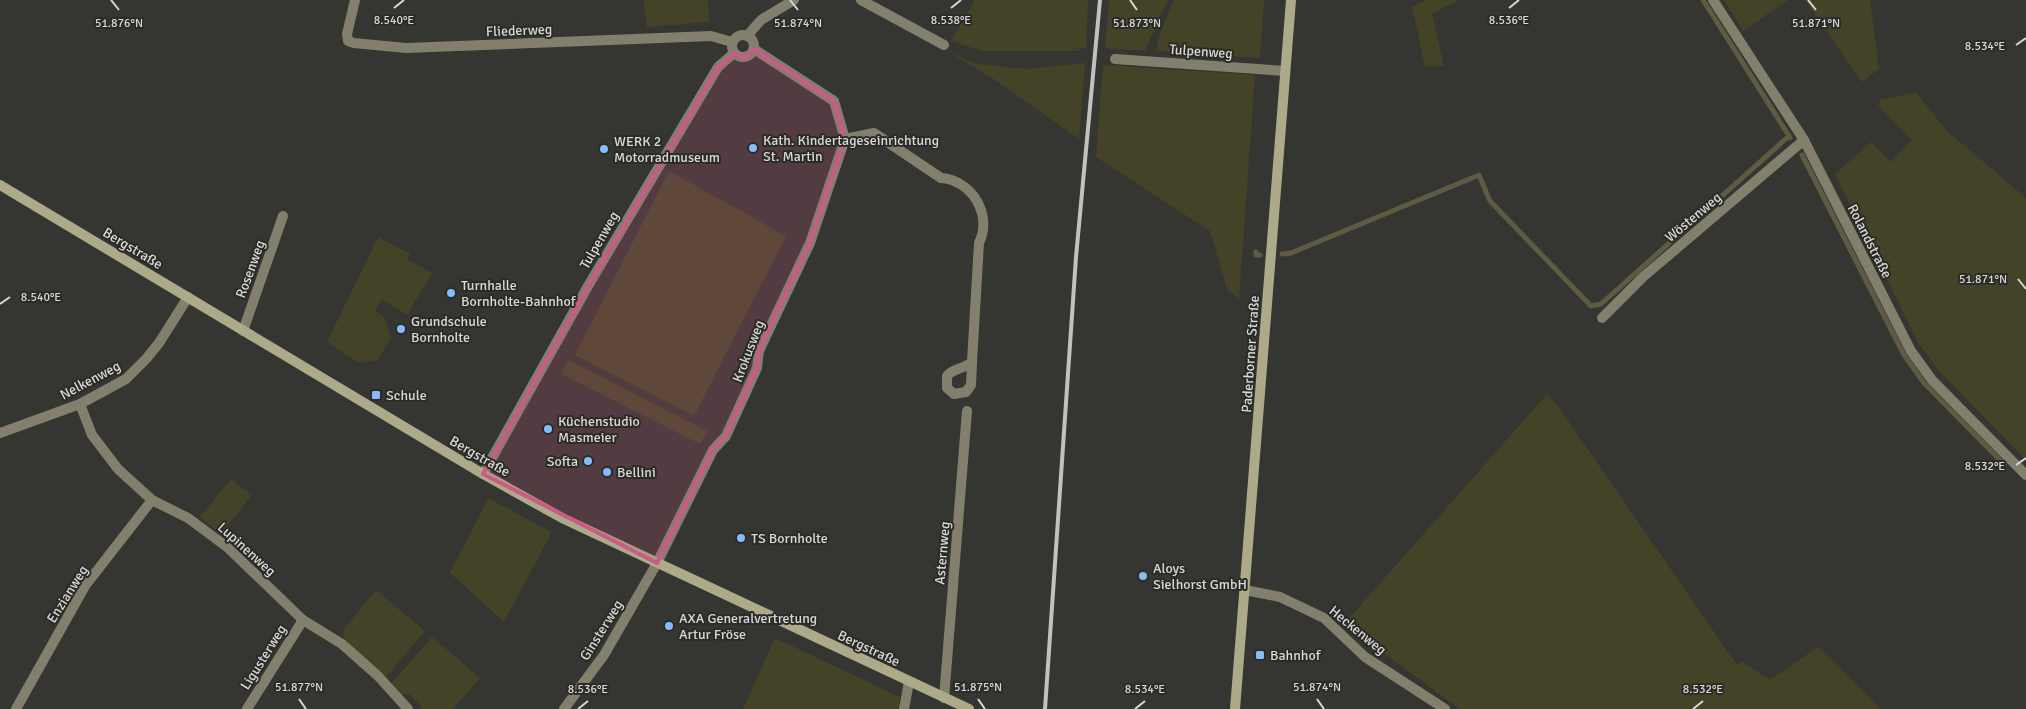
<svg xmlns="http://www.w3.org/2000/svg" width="2026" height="709" viewBox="0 0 2026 709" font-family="Signika,sans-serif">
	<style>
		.green { fill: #454327 }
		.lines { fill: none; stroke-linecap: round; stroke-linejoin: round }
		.stream { stroke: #5e5b42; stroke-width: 5 }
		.street { stroke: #82806c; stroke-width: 10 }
		.secondary { stroke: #adaa8a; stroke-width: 10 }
		.rail { stroke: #c1c1bf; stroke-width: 4 }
		.marked { fill: #ca5b86; fill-opacity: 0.2; stroke: #ca5b86; stroke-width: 4; stroke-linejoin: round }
		.ticks { fill: none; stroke: #d8d8d6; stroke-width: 2 }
		.poi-dot { fill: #86bbfb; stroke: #2b2b28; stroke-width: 2 }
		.labels { text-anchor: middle; stroke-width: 4; stroke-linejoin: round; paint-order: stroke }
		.street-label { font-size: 14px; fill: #d8d8d6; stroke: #2b2b28 }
		.poi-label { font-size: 14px; fill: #d8d8d6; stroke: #2b2b28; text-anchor: start }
		.ticks-label { font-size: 12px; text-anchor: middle; fill: #d8d8d6; stroke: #2b2b28; stroke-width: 4; stroke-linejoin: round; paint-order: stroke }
	</style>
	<rect width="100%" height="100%" fill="#353531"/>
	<g class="green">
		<path d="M643 0H708L709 22 647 27Z"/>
		<path d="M975 0H1088L1086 48H1079V51H982L951 41Z"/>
		<path d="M1109 0H1168L1145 51 1105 48Z"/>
		<path d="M1174 0H1264L1260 58 1156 51 1159 36Z"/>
		<path d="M1426 0H1459L1432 14 1444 66 1425 67 1412 7Z"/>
		<path d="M1724 0H1788L1743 31Z"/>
		<path d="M1805 0H1870L1879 69 1862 82Z"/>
		<path d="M946 50 976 64 1026 69 1085 63 1079 139 995 80Z"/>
		<path d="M1103 65 1255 75 1239 299 1227 289 1210 231 1096 157Z"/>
		<path d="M1916 92 1946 130 2026 198V460L1940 372 1919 344 1835 174 1871 142 1891 162 1912 140 1878 105 1880 100Z"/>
		<path d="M669 171 786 236 694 416 575 355Z"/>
		<path d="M378 237 410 254 407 259 432 273 407 315 382 299 375 311 385 318 391 338 378 360 359 363 327 342Z"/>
		<path d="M568 360 707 431 700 444 561 374Z"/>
		<path d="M1547 394 1560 409 1737 665 1743 662 1770 680 1818 647 1881 709H1460L1344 624Z"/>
		<path d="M231 479 252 495 221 534 200 517Z"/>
		<path d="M488 498 552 532 504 622 450 573Z"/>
		<path d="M376 590 425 631 386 677 344 640 343 630Z"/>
		<path d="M432 637 480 678 453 709H421V705L409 694H402L391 684Z"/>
		<path d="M775 638 900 697 898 709H743Z"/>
	</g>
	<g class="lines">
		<g class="stream">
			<path d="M1703 0 1789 136"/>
			<path d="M1802 155 1904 355 1924 383 2004 464"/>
			<path d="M1256 252V255H1260"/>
			<path d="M1282 254 1291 253 1479 175 1490 201 1591 306 1601 304 1789 136 1790 138"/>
		</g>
		<g class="street">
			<path d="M355 0 347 34 348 41 354 43 406 48 711 36 732 42"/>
			<path d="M861 0 944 45"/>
			<path d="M1713 0 1804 140 1911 351 1932 380 2026 475"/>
			<circle cx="743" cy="46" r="11"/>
			<path d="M747 36 761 20 794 0"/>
			<path d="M754 49 834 101 845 139 874 133 941 178C971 180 993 214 979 243L972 362 971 385 966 392 954 394 947 388V376C953 368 964 369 972 362"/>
			<path d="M1115 59 1285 71"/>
			<path d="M1602 318 1643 277 1804 140"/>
			<path d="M243 331 283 216"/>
			<path d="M80 404 92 435 118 469 152 500 188 518 227 547 303 620 342 644 378 676 408 709"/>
			<path d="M0 433 80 404 126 379 146 359 159 343 188 297"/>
			<path d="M483 474 588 286 718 67 734 53"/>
			<path d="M1245 590 1280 597 1324 618 1365 657 1445 709"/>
			<path d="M944 698 967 411"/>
			<path d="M16 709 85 586 152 500"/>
			<path d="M247 709 303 620"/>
			<path d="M564 709 604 655 657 563 713 450 726 436 757 368 759 351 810 243 845 139"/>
			<path d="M904 709 909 682"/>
		</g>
		<g class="secondary">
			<path d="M0 185 483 474 562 518 969 709"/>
			<path d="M1235 709 1291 0"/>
		</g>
		<path class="rail" d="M1045 709 1076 257 1100 0"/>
	</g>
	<path class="marked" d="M754 49 834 101 845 139 810 243 759 351 757 368 726 436 713 450 657 563 483 474 588 286 718 67 734 53 744 58Z"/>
	<path class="ticks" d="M111 0 119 10M790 0 798 10M1130 0 1137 10M1808 0 1816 10M394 8 404 0M951 8 961 0M1509 8 1519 0M2016 45 2026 38M2018 279 2026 289M0 304 10 297M2016 465 2026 458M299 699 306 709M978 699 985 709M1317 699 1324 709M578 709 588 701M1135 709 1145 701M1693 709 1703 701"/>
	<g class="poi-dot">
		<circle cx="753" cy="148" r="5"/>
		<circle cx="604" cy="149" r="5"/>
		<circle cx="451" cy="293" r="5"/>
		<circle cx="401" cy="329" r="5"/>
		<rect x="371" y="390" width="10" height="10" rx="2.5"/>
		<circle cx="548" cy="429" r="5"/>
		<circle cx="588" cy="461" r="5"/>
		<circle cx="607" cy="472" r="5"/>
		<circle cx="741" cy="538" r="5"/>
		<circle cx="1143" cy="576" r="5"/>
		<circle cx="669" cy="626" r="5"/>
		<rect x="1255" y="650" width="10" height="10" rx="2.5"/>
	</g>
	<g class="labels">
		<g class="street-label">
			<text transform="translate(519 30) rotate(-2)" y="5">Fliederweg</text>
			<text transform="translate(1201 51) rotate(4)" y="5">Tulpenweg</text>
			<text transform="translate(1693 217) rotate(-40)" y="5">Wöstenweg</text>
			<text transform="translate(599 240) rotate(-60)" y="5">Tulpenweg</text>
			<text transform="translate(1870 241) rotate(63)" y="5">Rolandstraße</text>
			<text transform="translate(133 248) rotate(31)" y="5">Bergstraße</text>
			<text transform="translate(250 269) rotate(-70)" y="5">Rosenweg</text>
			<text transform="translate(748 351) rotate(-69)" y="5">Krokusweg</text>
			<text transform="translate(1250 354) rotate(-86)" y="5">Paderborner Straße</text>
			<text transform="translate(90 380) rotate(-28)" y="5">Nelkenweg</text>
			<text transform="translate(480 456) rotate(30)" y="5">Bergstraße</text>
			<text transform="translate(247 549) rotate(42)" y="5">Lupinenweg</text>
			<text transform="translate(942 553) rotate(-85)" y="5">Asternweg</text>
			<text transform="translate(67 594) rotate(-58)" y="5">Enzianweg</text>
			<text transform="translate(601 630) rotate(-58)" y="5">Ginsterweg</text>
			<text transform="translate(1358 630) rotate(39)" y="5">Heckenweg</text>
			<text transform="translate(869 648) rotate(25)" y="5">Bergstraße</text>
			<text transform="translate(263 657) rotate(-58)" y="5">Ligusterweg</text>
		</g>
		<g class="poi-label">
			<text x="763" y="145">Kath. Kindertageseinrichtung<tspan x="763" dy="16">St. Martin</tspan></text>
			<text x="614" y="146">WERK 2<tspan x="614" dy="16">Motorradmuseum</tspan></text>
			<text x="461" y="290">Turnhalle<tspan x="461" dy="16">Bornholte-Bahnhof</tspan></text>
			<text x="411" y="326">Grundschule<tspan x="411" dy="16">Bornholte</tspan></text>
			<text x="386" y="400">Schule</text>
			<text x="558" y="426">Küchenstudio<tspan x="558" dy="16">Masmeier</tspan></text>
			<text x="578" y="466" text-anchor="end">Softa</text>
			<text x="617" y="477">Bellini</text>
			<text x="751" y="543">TS Bornholte</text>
			<text x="1153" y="573">Aloys<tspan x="1153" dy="16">Sielhorst GmbH</tspan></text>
			<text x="679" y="623">AXA Generalvertretung<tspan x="679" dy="16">Artur Fröse</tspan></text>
			<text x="1270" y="660">Bahnhof</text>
		</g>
	</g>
	<g class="ticks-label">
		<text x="394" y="24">8.540°E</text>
		<text x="1509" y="24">8.536°E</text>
		<text x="951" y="24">8.538°E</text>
		<text x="119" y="27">51.876°N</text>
		<text x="798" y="27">51.874°N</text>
		<text x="1137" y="27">51.873°N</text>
		<text x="1816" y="27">51.871°N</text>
		<text x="1985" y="50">8.534°E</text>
		<text x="1983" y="283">51.871°N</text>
		<text x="41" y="301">8.540°E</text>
		<text x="1985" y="470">8.532°E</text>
		<text x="299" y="691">51.877°N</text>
		<text x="978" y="691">51.875°N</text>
		<text x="1317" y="691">51.874°N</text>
		<text x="588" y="693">8.536°E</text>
		<text x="1145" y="693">8.534°E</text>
		<text x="1703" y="693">8.532°E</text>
	</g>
</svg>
